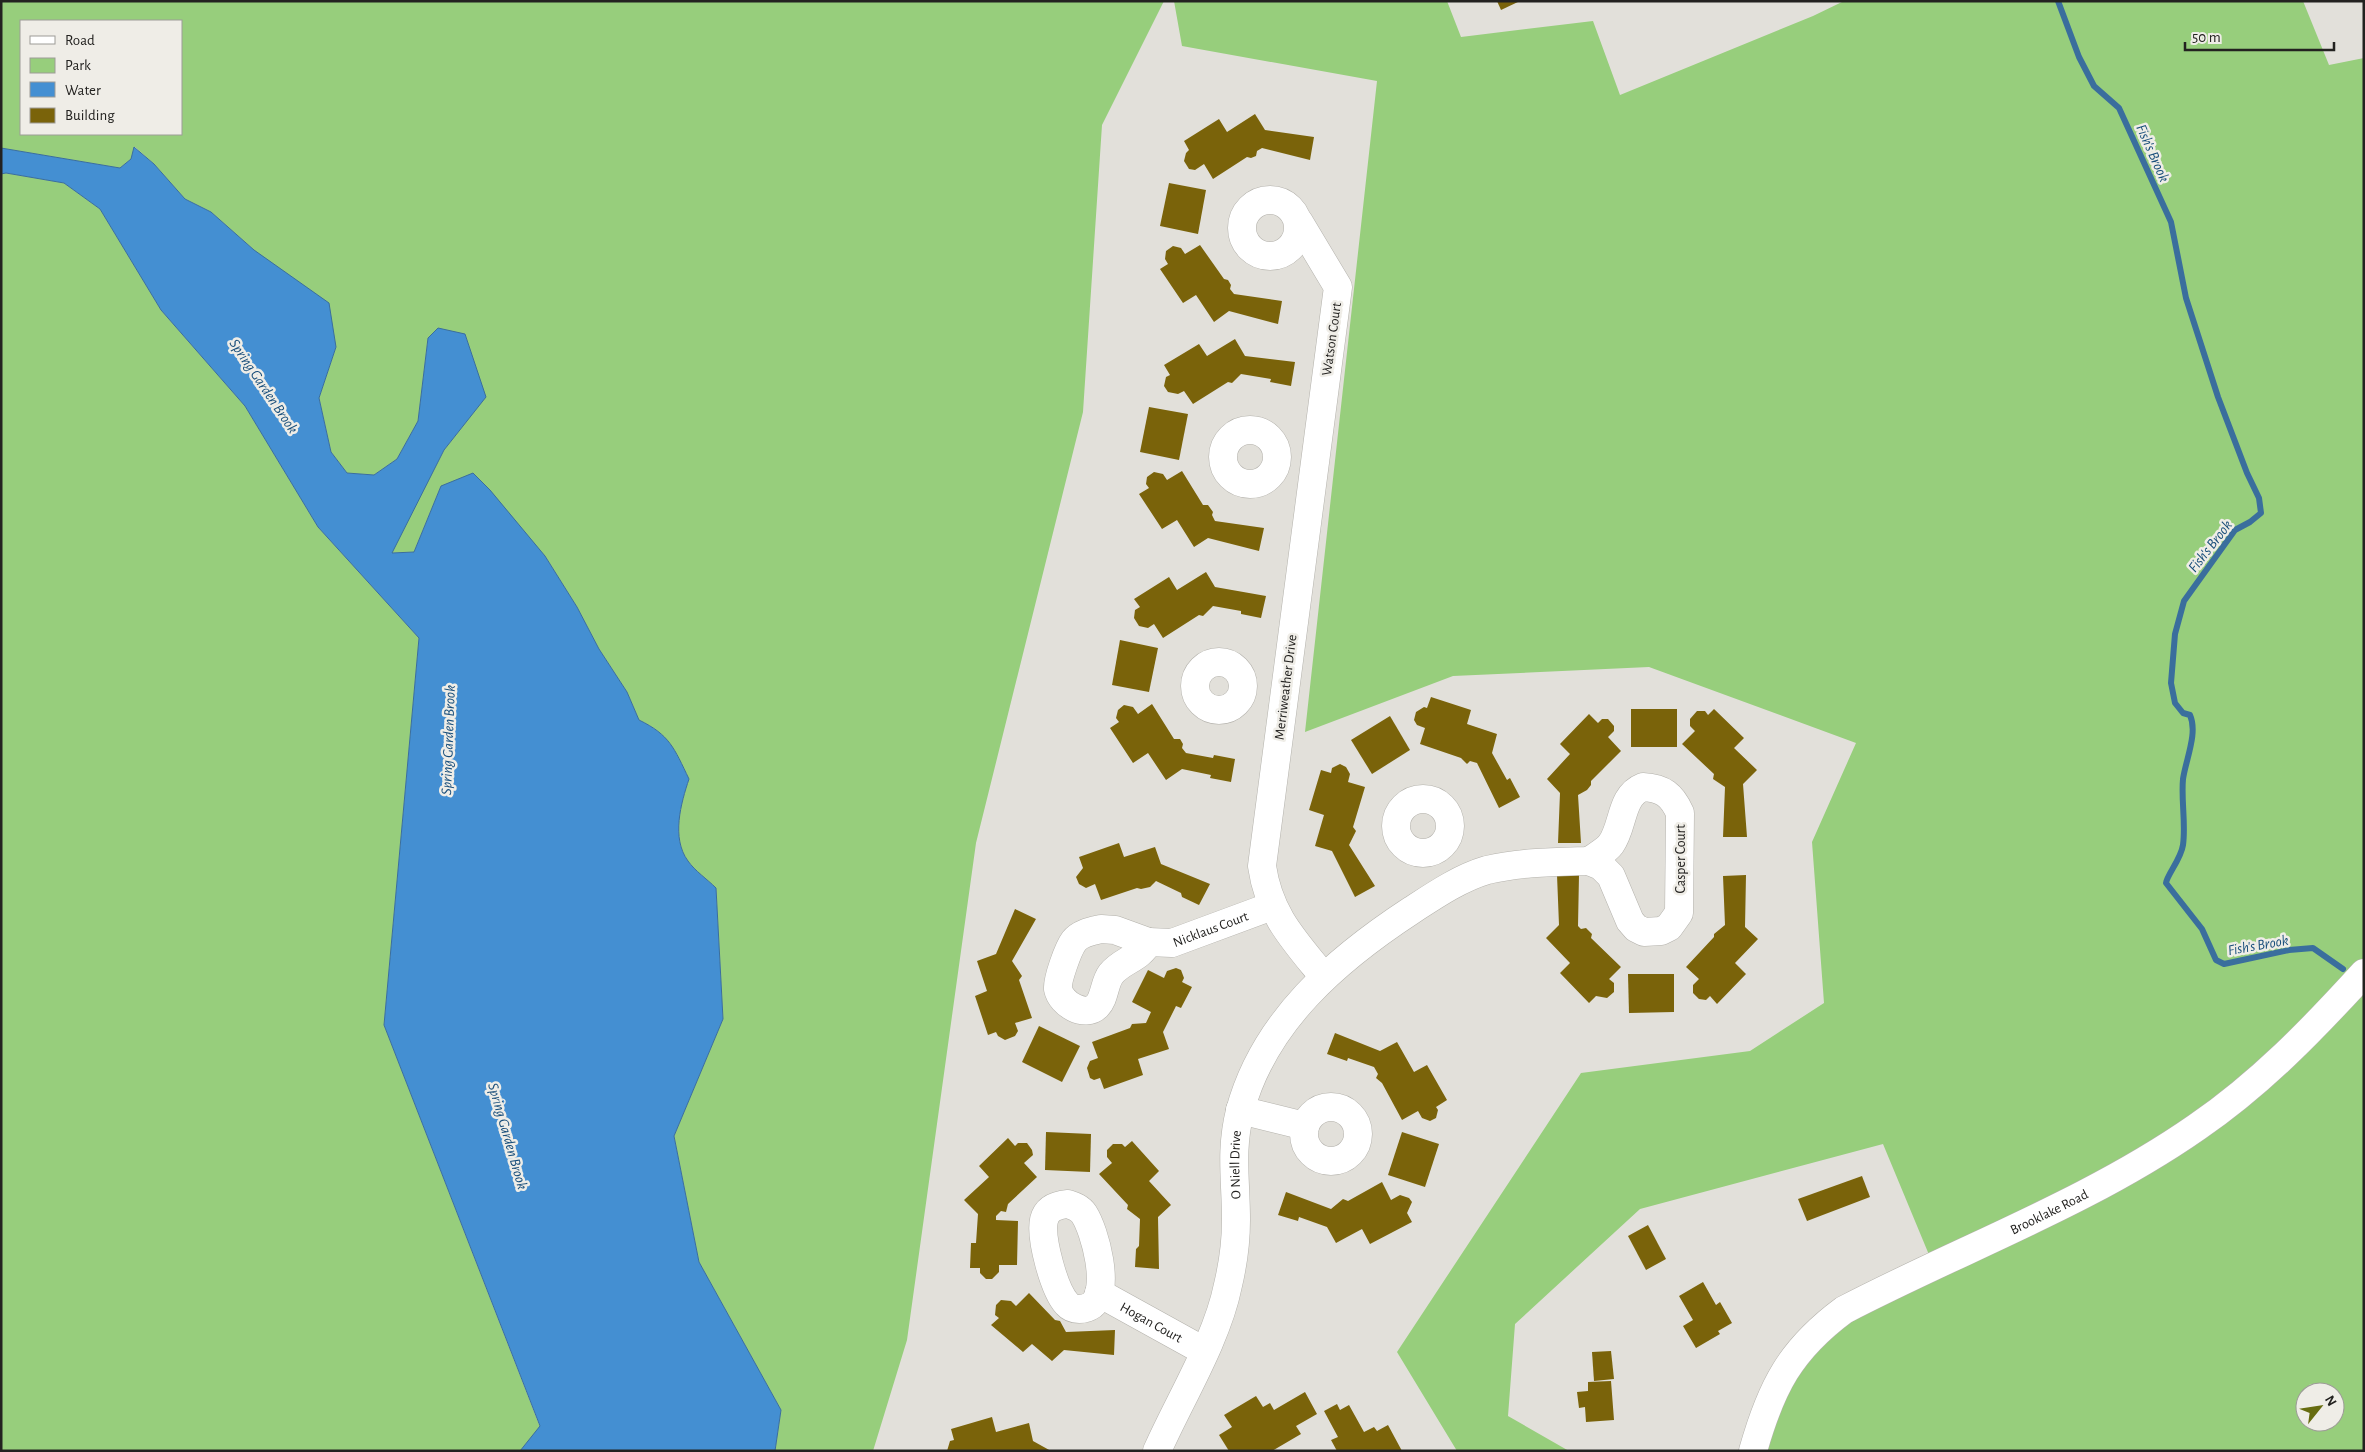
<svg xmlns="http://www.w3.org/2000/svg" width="2365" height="1452" viewBox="0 0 2365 1452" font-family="'Alegreya Sans',sans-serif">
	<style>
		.green { fill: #97ce7c; fill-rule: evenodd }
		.water { fill: #448fd2; stroke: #3a6e9d }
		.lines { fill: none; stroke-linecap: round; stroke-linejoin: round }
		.stream { stroke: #3a6e9d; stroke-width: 6 }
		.building { fill: #7a630a }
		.minor-casing { stroke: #b4b2ac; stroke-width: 29 }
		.minor { stroke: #fff; stroke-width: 28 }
		.labels { text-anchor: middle; stroke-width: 5; stroke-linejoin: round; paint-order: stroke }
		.street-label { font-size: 14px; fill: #232220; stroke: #efede7 }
		.water-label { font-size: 15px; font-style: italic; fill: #174d7a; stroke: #efede7 }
	</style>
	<rect width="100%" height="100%" fill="#e2e0da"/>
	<g class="green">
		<path d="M1 1H1164L1102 125 1083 412 976 843 907 1340 873 1451H775L781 1410 699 1262 674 1136 723 1019 716 888C707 880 695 871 688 861 671 838 681 803 689 779 675 750 669 734 639 720L627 692 599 649 577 607 545 556 526 535 441 486 414 552 391 553 444 450 485 397 465 334 428 338 418 421 397 459 374 475 347 473 331 452 319 398 336 347 254 250 211 212 185 199 154 164 135 147 131 159 120 168 1 148ZM21 21H181V134H21Z"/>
		<path d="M1174 1H1447L1461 37 1593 21 1620 95 1813 16 1844 1H2303L2329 65 2364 58V1451H1760L1814 1337 1937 1274 1883 1144 1640 1209 1515 1324 1508 1416 1569 1451H1457L1397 1352 1581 1073 1750 1051 1824 1003 1812 842 1856 743 1649 667 1453 676 1305 732 1377 81 1182 46ZM2305 1392H2335V1422H2305Z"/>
		<path d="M6 173 64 183 100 209 161 310 245 406 318 527 419 638 384 1025 540 1427 520 1451H1V174Z"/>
	</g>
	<path class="water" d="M134 147 154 164 185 199 211 212 254 250 329 303 336 347 319 398 331 452 347 473 374 475 397 459 418 421 428 338 438 328 465 334 486 397 444 450 392 553 414 552 441 486 473 473 490 490 545 556 577 607 599 649 627 692 639 720C670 735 674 748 689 779 681 803 671 838 688 861 695 871 707 879 716 888L723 1019 674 1136 699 1262 781 1410 775 1451H520L540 1426 384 1025 419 638 318 527 245 406 161 310 100 209 64 183 6 173 1 174V148L120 168 131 159Z"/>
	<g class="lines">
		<path class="stream" d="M2058 1 2079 57 2094 86 2119 108 2171 222 2186 298 2218 397 2247 473 2259 498 2261 513 2250 522 2235 530 2184 601 2175 634 2171 683 2175 703 2183 713 2190 715C2198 733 2186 759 2183 779 2181 801 2186 823 2183 845 2181 859 2167 875 2166 883L2202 929 2216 960 2224 964 2289 950 2313 948 2343 969"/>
	</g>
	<g class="building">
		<path d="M1497 1H1520L1501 10Z"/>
		<path d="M1255 114 1265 130 1314 137 1310 160 1262 148 1257 151 1256 156 1251 158 1247 157 1213 179 1204 164 1195 170 1189 169 1184 161 1186 153 1189 150 1184 141 1219 119 1227 132Z"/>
		<path d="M1169 183 1206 190 1198 234 1160 226Z"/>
		<path d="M1200 245 1224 279 1228 280 1231 285 1230 289 1234 294 1282 301 1278 324 1229 311 1214 322 1196 295 1183 303 1160 269 1168 264 1165 259 1166 251 1173 246 1181 248 1185 254Z"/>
		<path d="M1235 339 1245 356 1295 362 1291 386 1270 382 1271 379 1241 374 1232 383 1228 382 1193 404 1184 391 1178 394 1168 392 1164 386 1166 377 1170 375 1164 365 1199 344 1207 356Z"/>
		<path d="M1149 407 1188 414 1179 460 1140 452Z"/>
		<path d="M1182 471 1203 505H1208L1213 512 1212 515 1215 521 1264 528 1259 551 1208 538 1194 547 1177 520 1162 529 1139 494 1149 488 1146 484 1147 477 1154 472 1163 474 1167 480Z"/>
		<path d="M1206 572 1215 587 1266 596 1261 618 1241 614V611L1213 606 1203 616 1199 615 1163 638 1154 624 1148 628 1139 626 1134 618 1135 610 1140 607 1134 599 1169 577 1177 590Z"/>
		<path d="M1120 640 1158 648 1149 692 1112 685Z"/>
		<path d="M1431 697 1471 710 1467 724 1497 734 1492 753 1507 780 1510 778 1520 797 1499 808 1477 763 1470 761 1467 764 1461 758 1420 744 1425 728 1417 725 1414 720 1416 712 1424 707 1427 708Z"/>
		<path d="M1152 704 1174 739H1180L1183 744 1182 748 1186 753 1213 758 1214 755 1235 759 1231 782 1210 778 1211 775 1182 769 1166 780 1148 753 1133 763 1110 728 1119 722 1116 718 1118 710 1124 705 1133 707 1138 714Z"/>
		<rect x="1631" y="709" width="46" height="38"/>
		<path d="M1714 709 1744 738 1734 748 1757 770 1743 784 1747 837H1723L1725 787 1713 779 1714 774 1682 744 1695 731 1690 726V719L1697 711H1705L1708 715Z"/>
		<path d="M1589 714 1598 723 1602 719H1608L1614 726V731L1608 737 1621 751 1591 781V785L1587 790 1578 795 1581 843H1558L1560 793 1547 779 1570 754 1560 744Z"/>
		<path d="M1390 716 1410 750 1372 774 1351 740Z"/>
		<path d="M1340 764 1346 767 1350 774 1348 782 1365 787 1353 827 1356 831 1349 845 1375 886 1355 897 1332 851 1315 846 1324 815 1309 810 1321 770 1331 773 1332 768Z"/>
		<path d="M1119 843 1124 857 1155 847 1161 864 1210 884 1199 905 1182 897 1181 893 1156 881 1150 887 1141 889 1137 888 1101 900 1095 884 1086 888 1079 884 1076 877 1083 868 1079 857Z"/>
		<path d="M1557 875H1579L1578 926 1581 929 1586 928 1592 934 1591 938 1621 967 1609 979 1614 983V992L1607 998 1596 996 1589 1003 1560 973 1570 963 1546 938 1559 925Z"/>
		<path d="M1746 875 1745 927 1758 939 1735 963 1746 974 1717 1004 1710 996 1706 1000 1699 999 1693 993V985L1699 979 1686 967 1714 937V934L1725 925 1723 876Z"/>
		<path d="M1015 909 1036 919 1012 961 1022 976 1019 980 1032 1018 1015 1023 1018 1031 1015 1036 1005 1040 998 1036 996 1032 988 1035 975 996 987 991 977 961 996 954Z"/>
		<path d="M1176 968 1181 970 1184 978 1182 982 1192 987 1181 1008 1176 1006 1163 1032 1169 1049 1138 1059 1143 1075 1104 1089 1100 1078 1094 1080 1090 1078 1087 1068 1090 1061 1098 1058 1092 1042 1130 1028 1132 1024 1146 1023 1151 1012 1132 1002 1148 970 1164 978 1167 971Z"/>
		<path d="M1628 974H1674V1012L1629 1013Z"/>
		<path d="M1039 1026 1080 1046 1062 1082 1022 1062Z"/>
		<path d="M1335 1033 1380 1051 1397 1042 1414 1072 1427 1065 1447 1100 1436 1107 1438 1110 1436 1118 1430 1121 1422 1118 1418 1111 1402 1120 1382 1083 1376 1078 1378 1074 1374 1067 1348 1058 1347 1061 1327 1054Z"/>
		<path d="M1046 1132 1091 1134 1090 1172 1045 1170Z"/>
		<path d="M1402 1132 1439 1144 1425 1187 1388 1175Z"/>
		<path d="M1008 1138 1015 1146 1018 1143H1027L1032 1150 1033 1155 1024 1163 1037 1177 1008 1204 1006 1212 1001 1211 996 1216V1220L1018 1221 1017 1265H999V1272L992 1279H986L980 1273V1268H970L971 1243H976L978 1214 964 1200 989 1177 979 1166Z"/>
		<path d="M1132 1141 1159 1171 1149 1181 1171 1205 1158 1217 1159 1269 1135 1267 1136 1249 1139 1246 1140 1219 1127 1209 1128 1205 1099 1174 1112 1163 1107 1157V1150L1113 1144H1122L1125 1147Z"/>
		<path d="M1862 1176 1870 1197 1807 1221 1798 1199Z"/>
		<path d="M1382 1182 1391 1200 1400 1195 1409 1198 1412 1202 1407 1213 1412 1222 1370 1244 1362 1229 1336 1243 1327 1227 1299 1217 1298 1221 1278 1215 1286 1192 1331 1209 1343 1199 1348 1201Z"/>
		<path d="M1648 1225 1666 1259 1646 1270 1628 1236Z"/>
		<path d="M1703 1282 1716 1305 1720 1302 1732 1323 1718 1331 1720 1334 1696 1348 1683 1326 1693 1320 1679 1296Z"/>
		<path d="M1029 1293 1055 1320 1060 1321 1066 1332 1115 1330 1114 1355 1064 1350 1052 1361 1032 1344 1023 1352 991 1325 999 1318 995 1315 996 1305 1001 1300 1011 1301 1016 1306Z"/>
		<path d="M1611 1351 1614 1379 1594 1381 1592 1352Z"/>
		<path d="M1611 1381 1614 1420 1586 1422 1585 1407 1579 1408 1577 1392 1588 1391V1382Z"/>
		<path d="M1305 1392 1317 1414 1296 1426 1301 1434 1272 1451H1229L1219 1435 1232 1427 1224 1415 1256 1396 1263 1407 1270 1403 1274 1410Z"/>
		<path d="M1337 1404 1340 1410 1349 1405 1364 1432 1374 1427 1377 1431 1388 1425 1402 1451H1337L1331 1440 1338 1437 1324 1411Z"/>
		<path d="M992 1417 996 1432 1029 1423 1033 1441 1051 1451H947L950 1441 954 1440 951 1429Z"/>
	</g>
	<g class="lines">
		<g class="minor-casing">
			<g id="minor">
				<circle cx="1270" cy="228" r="28"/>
				<path d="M1299 222 1338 287 1262 866C1269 915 1294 940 1324 977"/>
				<circle cx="1250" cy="457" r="27"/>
				<circle cx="1219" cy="686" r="24"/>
				<path d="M1643 787C1663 788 1672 795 1680 813L1679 913 1669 927 1661 931 1644 932 1636 928 1630 921 1611 876 1601 866 1589 861C1596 856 1606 851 1611 844 1624 826 1620 796 1643 787Z"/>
				<circle cx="1423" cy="826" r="27"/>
				<path d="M1101 929 1115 930 1148 942C1140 959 1122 960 1111 974 1104 983 1105 998 1097 1006 1085 1018 1061 1004 1058 989 1057 980 1068 949 1074 941 1080 933 1092 931 1101 929Z"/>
				<path id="s1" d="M1148 942 1172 943 1272 906"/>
				<circle cx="1331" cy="1134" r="27"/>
				<path d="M1240 1110 1305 1126"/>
				<path d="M1068 1204C1074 1206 1080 1208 1084 1214 1095 1231 1111 1290 1092 1305 1085 1310 1073 1311 1067 1304 1054 1290 1040 1238 1044 1220 1047 1208 1057 1205 1068 1204Z"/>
				<path id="s2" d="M1099 1293 1204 1351"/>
				<path id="s3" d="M1157 1451C1180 1399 1217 1340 1228 1285 1233 1264 1236 1242 1236 1220 1236 1180 1230 1151 1240 1111 1264 1021 1337 959 1412 910 1435 895 1460 878 1487 870 1521 862 1555 862 1589 861"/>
				<path id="s4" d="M1753 1451C1771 1387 1790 1350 1844 1310 1961 1249 2088 1203 2197 1127 2260 1084 2313 1029 2364 973"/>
			</g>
		</g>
		<use href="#minor" class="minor"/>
	</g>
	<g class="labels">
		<g class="street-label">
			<text transform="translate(1331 339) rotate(-82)" y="5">Watson Court</text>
			<text transform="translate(1285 687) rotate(-83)" y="5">Merriweather Drive</text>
			<text transform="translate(1680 859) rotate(-90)" y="5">Casper Court</text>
			<text dy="5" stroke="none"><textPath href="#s1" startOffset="65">Nicklaus Court</textPath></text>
			<text dy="5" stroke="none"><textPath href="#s3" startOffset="302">O Niell Drive</textPath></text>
			<text dy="5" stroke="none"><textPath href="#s4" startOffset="399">Brooklake Road</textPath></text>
			<text dy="5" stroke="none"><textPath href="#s2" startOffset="60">Hogan Court</textPath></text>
		</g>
		<g class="water-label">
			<text transform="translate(2153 153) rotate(66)" y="5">Fish's Brook</text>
			<text transform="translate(264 386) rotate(56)" y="5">Spring Garden Brook</text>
			<text transform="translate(2210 546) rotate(-52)" y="5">Fish's Brook</text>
			<text transform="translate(448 740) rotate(-88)" y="5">Spring Garden Brook</text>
			<text transform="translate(2258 945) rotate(-10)" y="5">Fish's Brook</text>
			<text transform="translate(508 1136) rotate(74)" y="5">Spring Garden Brook</text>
		</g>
	</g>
	<rect width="2365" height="1452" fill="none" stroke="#232220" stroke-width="5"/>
	<rect x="20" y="20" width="162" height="115" fill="#efede7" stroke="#9d9c97"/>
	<rect x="30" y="36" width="25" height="8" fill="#ffffff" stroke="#9d9c97"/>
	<text x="65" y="45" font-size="15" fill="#232220">Road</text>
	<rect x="30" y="58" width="25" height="15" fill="#97ce7c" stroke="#9d9c97"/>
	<text x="65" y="70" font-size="15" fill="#232220">Park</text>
	<rect x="30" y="82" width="25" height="15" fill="#448fd2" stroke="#9d9c97"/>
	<text x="65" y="95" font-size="15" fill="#232220">Water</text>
	<rect x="30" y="108" width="25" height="15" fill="#7a630a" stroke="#9d9c97"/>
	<text x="65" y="120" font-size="15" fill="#232220">Building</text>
	<g transform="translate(2320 1407) rotate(60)"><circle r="24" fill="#efede7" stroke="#9d9c97"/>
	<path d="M0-4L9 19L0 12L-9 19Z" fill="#676c10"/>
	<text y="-8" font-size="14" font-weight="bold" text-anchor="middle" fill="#232220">N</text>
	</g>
	<path d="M2185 42v8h149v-8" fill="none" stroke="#232220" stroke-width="2.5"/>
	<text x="2192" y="42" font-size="15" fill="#232220" stroke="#efede7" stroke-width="4" paint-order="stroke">50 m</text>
</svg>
